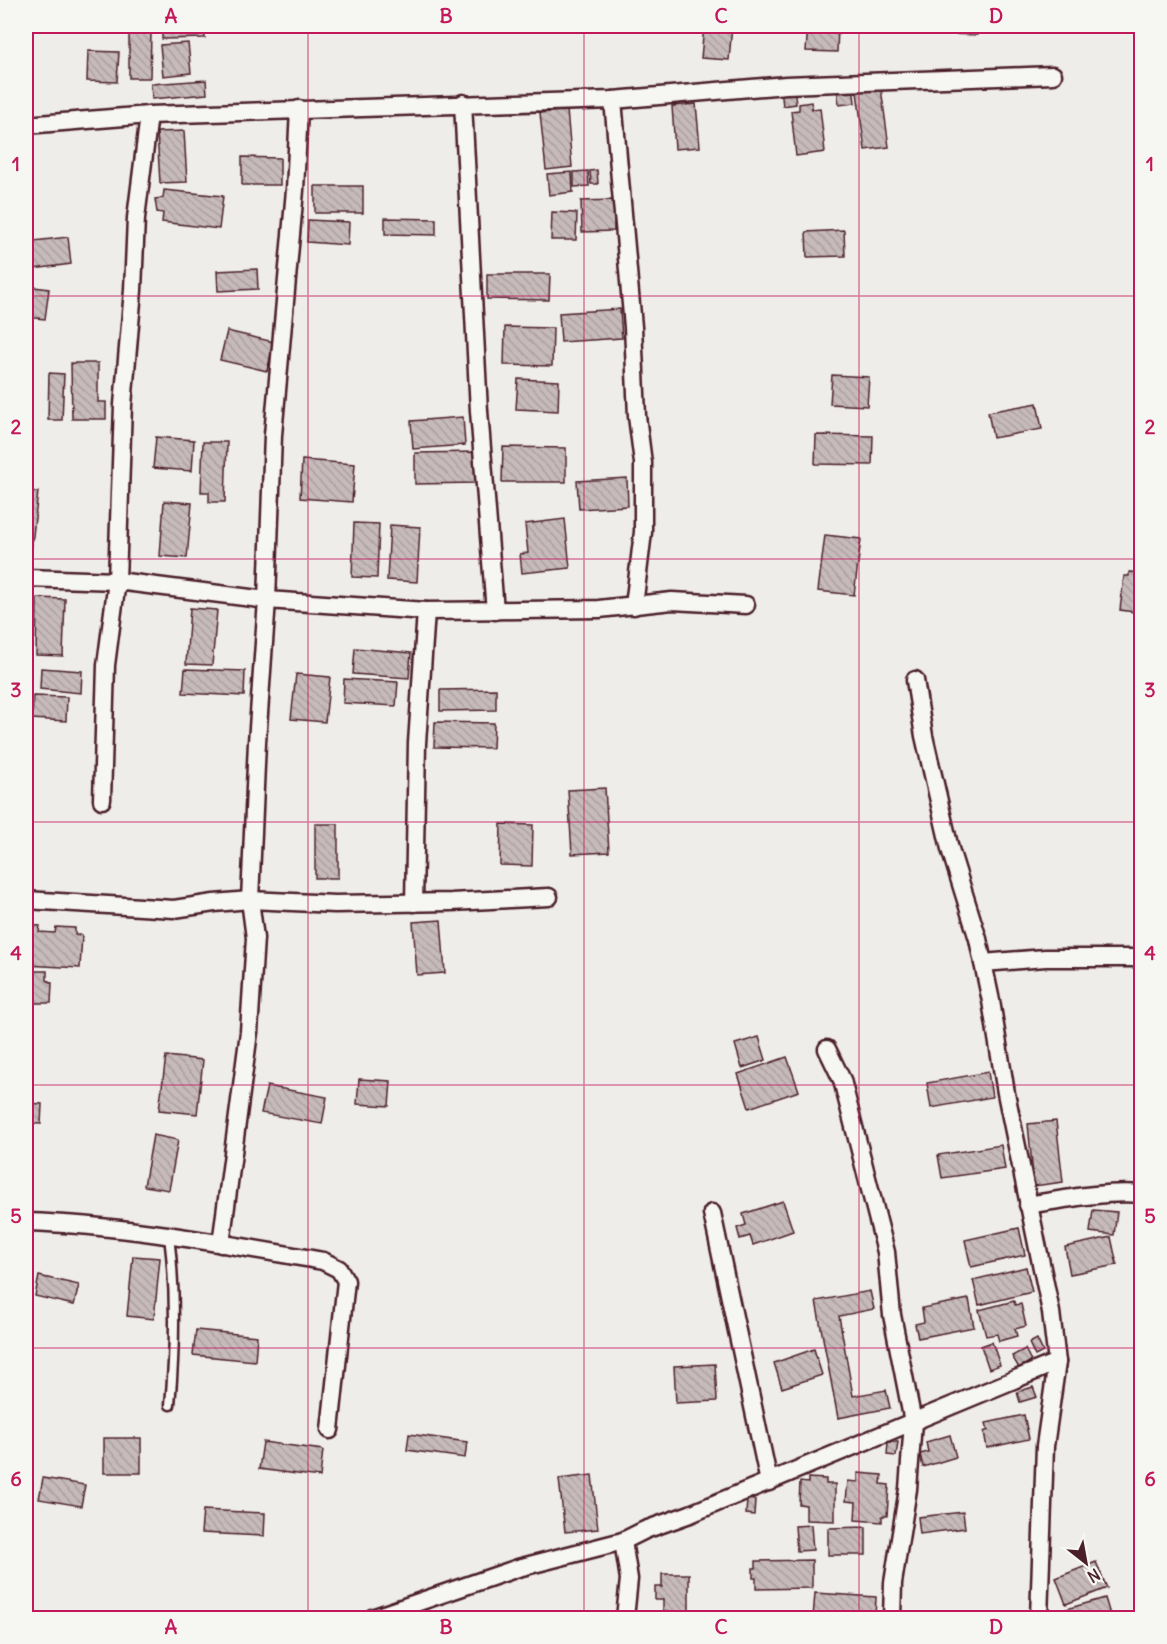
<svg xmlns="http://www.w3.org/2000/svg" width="1167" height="1644" viewBox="0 0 1167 1644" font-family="Delius,sans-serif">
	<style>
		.building { fill: url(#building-back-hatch); stroke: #4a1f2b; stroke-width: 1.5 }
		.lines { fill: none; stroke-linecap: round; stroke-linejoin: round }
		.service-casing { stroke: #4a1f2b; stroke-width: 13 }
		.minor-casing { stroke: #4a1f2b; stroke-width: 21 }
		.service { stroke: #f6f6f2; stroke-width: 8 }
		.minor { stroke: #f6f6f2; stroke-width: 16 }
		.grid { fill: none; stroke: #c2185b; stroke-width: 1.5; stroke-opacity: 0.55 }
		.neatline { fill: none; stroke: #c2185b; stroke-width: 2 }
		.grid-label { font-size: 20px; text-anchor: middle; font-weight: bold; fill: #c2185b }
	</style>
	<defs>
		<pattern id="building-back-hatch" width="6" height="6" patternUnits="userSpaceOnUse" patternTransform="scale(1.5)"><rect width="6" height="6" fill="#c6babb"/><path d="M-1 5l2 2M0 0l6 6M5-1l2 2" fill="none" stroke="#ac9fa1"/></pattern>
	</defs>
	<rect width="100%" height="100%" fill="#efedea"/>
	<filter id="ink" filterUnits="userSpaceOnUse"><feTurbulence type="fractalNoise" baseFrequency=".0167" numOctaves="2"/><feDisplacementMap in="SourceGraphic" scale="12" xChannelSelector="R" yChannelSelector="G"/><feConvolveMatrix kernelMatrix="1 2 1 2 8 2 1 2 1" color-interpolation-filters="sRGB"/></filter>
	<g filter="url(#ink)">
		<g class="building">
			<path d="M162 26H204L205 38 162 39Z"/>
			<path d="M704 26H732L729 60 701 58Z"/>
			<path d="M808 26H838L837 52 806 51Z"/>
			<path d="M949 26H978L977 35 949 34Z"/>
			<path d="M129 32 151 33 150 78H129Z"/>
			<path d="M188 43 191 73 163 76 160 45Z"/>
			<path d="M88 51 119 52 117 82 87 81Z"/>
			<path d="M206 80 207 94 152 99 151 84Z"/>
			<path d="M853 85 855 103 839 105 837 87Z"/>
			<path d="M794 87 796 104 783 106 781 89Z"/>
			<path d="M881 88 889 147 865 150 857 92Z"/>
			<path d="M811 102 812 109 820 108 825 152 796 156 791 111 799 110V104Z"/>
			<path d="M696 104 700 147 675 149 672 106Z"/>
			<path d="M567 110 572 167 546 170 540 113Z"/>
			<path d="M184 131 187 182 160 183 157 132Z"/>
			<path d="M242 157 280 158V185H242Z"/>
			<path d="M597 170 598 184H591L590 171Z"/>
			<path d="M588 171 589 186 574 187V172Z"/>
			<path d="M572 172 573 192 549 195 547 174Z"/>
			<rect x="315" y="186" width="48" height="27"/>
			<path d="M164 190 223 196 219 229 162 222 163 213 157 212 155 199 163 198Z"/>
			<path d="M614 200V231L582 232 581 201Z"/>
			<path d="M552 212 577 213 576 240H551Z"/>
			<path d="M385 218 436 219V235L385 234Z"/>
			<path d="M308 220 349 222 348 245 307 242Z"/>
			<path d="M844 230 845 256 807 257 806 232Z"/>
			<path d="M68 237 71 264 26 270V242Z"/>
			<path d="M257 269 258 289 218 291 217 271Z"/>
			<path d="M487 274H550L549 300 487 299Z"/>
			<path d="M26 286 49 289 45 319 26 317Z"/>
			<path d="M620 309 622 338 561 342 559 313Z"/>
			<path d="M505 327 553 328 552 366 504 365Z"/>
			<path d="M227 331 274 342 267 371 220 360Z"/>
			<path d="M71 363H98V402H106V419H72Z"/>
			<path d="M49 373 64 374 62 420H48Z"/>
			<path d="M832 375 869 377 867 406 830 404Z"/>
			<path d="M518 379 559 381 558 411 516 409Z"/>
			<path d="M1037 403 1042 429 993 438 988 412Z"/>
			<path d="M463 417 465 445 413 449 411 421Z"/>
			<path d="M816 435 873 436 872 465 815 464Z"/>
			<path d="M156 437 194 440 192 471 153 468Z"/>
			<path d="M203 442H227L225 502H209V492H201Z"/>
			<path d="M503 447 566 448V482H502Z"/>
			<path d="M477 452V483L415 484V453Z"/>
			<path d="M302 460 355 464 352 502 300 498Z"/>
			<path d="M627 478 628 506 579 509 577 481Z"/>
			<path d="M26 491 38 492 31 553 26 552Z"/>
			<path d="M164 501 192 503 187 558 160 556Z"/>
			<path d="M565 519 570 568 522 573 520 554 528 553 525 524Z"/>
			<path d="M354 523 379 524 377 578 352 577Z"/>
			<path d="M390 525 420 527 417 582 387 580Z"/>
			<path d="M825 535 861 539 854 595 818 591Z"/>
			<path d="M1129 572 1142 573V613L1120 610 1124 576H1129Z"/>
			<path d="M37 598 65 599 63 656 36 655Z"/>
			<path d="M190 608 217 610 212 665 186 664Z"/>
			<path d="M355 648 411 653 409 678 353 674Z"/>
			<path d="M41 668 82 671 81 693 40 689Z"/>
			<path d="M185 669 245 671 244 696 183 693Z"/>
			<path d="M296 674 330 677 325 722 291 719Z"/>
			<path d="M344 679 398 682 396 706 343 703Z"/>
			<path d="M496 689V710L440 711V690Z"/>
			<path d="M33 696 67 697 66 721 32 719Z"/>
			<path d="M435 722 494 723 493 748 434 747Z"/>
			<path d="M605 788 609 852 572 854 568 790Z"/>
			<rect x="315" y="824" width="23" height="54"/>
			<path d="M501 824 533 825 532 866 500 865Z"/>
			<path d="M441 920 445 973 417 975 413 922Z"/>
			<path d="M26 925 40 926 39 932 55 933 56 927 75 928V935H82L80 968 26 965Z"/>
			<path d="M26 971H47V980L52 983 51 1003H26Z"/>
			<path d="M759 1037 766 1060 742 1068 735 1044Z"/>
			<path d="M166 1056 203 1060 197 1114 159 1110Z"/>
			<path d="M787 1057 799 1091 749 1108 738 1074Z"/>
			<path d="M988 1072 992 1097 931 1108 927 1083Z"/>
			<path d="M359 1079 391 1081 389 1106 357 1104Z"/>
			<path d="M267 1086 327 1097 322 1124 261 1113Z"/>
			<path d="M26 1103 42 1104 41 1124 26 1123Z"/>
			<path d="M1056 1121 1063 1182 1034 1186 1028 1124Z"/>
			<path d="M153 1135 178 1140 169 1190 144 1186Z"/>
			<path d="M1001 1145 1005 1169 942 1178 938 1155Z"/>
			<path d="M783 1201 793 1231 753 1245 750 1236 740 1239 737 1228 746 1225 743 1214Z"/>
			<path d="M1093 1210 1117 1212 1114 1235 1090 1232Z"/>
			<path d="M1019 1228 1025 1255 971 1267 965 1240Z"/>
			<path d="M1111 1237 1117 1265 1070 1274 1065 1247Z"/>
			<path d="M133 1256 160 1258 154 1319 127 1316Z"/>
			<path d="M1026 1267 1032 1292 979 1305 973 1280Z"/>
			<path d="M39 1276 79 1285 74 1305 35 1296Z"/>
			<path d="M870 1291 874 1309 839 1316 853 1396 886 1390 890 1408 838 1418 816 1301Z"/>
			<path d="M969 1299 974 1327 918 1338 915 1324 924 1322 922 1308Z"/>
			<path d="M1014 1301 1015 1305 1021 1304 1026 1326 1015 1329 1017 1336 999 1341 997 1334 986 1336 979 1310Z"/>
			<path d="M196 1330 257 1336 255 1361 193 1355Z"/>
			<path d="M1037 1339 1043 1352 1035 1356 1029 1343Z"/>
			<path d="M992 1342 1000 1365 989 1369 981 1346Z"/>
			<path d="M814 1349 822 1375 782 1388 774 1363Z"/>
			<path d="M1025 1349 1031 1361 1019 1368 1012 1356Z"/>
			<path d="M715 1364 717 1401 676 1403 674 1366Z"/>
			<path d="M1033 1387 1037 1397 1020 1402 1017 1392Z"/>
			<path d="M1024 1415 1029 1439 987 1448 984 1432 988 1430 986 1423Z"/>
			<path d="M409 1434 467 1442 465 1458 407 1450Z"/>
			<path d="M950 1435 956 1457 923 1467 920 1454 928 1452 926 1442Z"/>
			<rect x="104" y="1438" width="37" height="35"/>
			<path d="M263 1442 323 1450 320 1477 259 1469Z"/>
			<path d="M888 1442H898L896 1456 887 1455Z"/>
			<path d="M858 1473 882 1475 881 1484 889 1485 887 1516H882V1522L855 1520 856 1502 846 1501 848 1481 858 1482Z"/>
			<path d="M592 1475 598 1529 565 1532 559 1479Z"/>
			<path d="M43 1478 85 1485 81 1506 39 1499Z"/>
			<path d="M808 1478 826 1479V1484H835V1521L806 1520V1505L799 1504 800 1482 808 1483Z"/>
			<path d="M747 1499 755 1500 754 1515 746 1514Z"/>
			<path d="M203 1510 265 1513 264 1536 201 1533Z"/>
			<path d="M963 1512 965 1528 920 1534 918 1517Z"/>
			<path d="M811 1525 813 1550 797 1551 795 1526Z"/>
			<path d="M866 1527V1555H828V1528Z"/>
			<path d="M812 1560V1588L756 1589V1578H753V1568H756V1561Z"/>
			<path d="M1096 1562 1107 1588 1066 1604 1056 1578Z"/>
			<path d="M662 1574H689V1612H663V1600H655V1587H662Z"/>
			<path d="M815 1593 876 1597 875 1618H813Z"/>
			<path d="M1105 1598 1111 1618H1050L1049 1614Z"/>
		</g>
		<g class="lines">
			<g class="service-casing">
				<path id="service" d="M169 1236C176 1291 175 1350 170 1405"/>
			</g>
			<g class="minor-casing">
				<g id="minor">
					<path d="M613 100 633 327 637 416 643 463V532L634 606"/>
					<path d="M463 103 479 411 495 611"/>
					<path d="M26 125 149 115 613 100 786 85 1053 75"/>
					<path d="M26 578 117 581 267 600 426 611 599 609 672 601 746 605"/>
					<path d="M915 680 924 736 950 849 978 939 991 1001 1006 1093 1051 1312 1057 1362 1045 1446 1039 1618"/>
					<path d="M102 800 106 665 117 581 123 405 133 290 136 218 149 115"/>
					<path d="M26 900 174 909 214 903 250 900 335 904 451 902 549 897"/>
					<path d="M414 903 417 743 426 611"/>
					<path d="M983 963 1045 958H1142"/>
					<path d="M827 1049 842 1080 886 1252 892 1315 913 1422 908 1489 893 1583 892 1618"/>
					<path d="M1028 1205C1065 1199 1103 1191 1142 1194"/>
					<path d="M712 1213 769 1482"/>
					<path d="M26 1222C126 1225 224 1244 323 1261L339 1269 346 1281 330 1430"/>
					<path d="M221 1244 249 1032 255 938 250 900 257 742 267 600 273 435 295 190 299 109"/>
					<path d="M372 1618 518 1568 623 1541"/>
					<path d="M625 1618 629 1579 623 1541 645 1530 690 1514 1057 1362"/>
				</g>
			</g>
			<use href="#service" class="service"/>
			<use href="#minor" class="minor"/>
		</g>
	</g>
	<path class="grid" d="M308 26V1618M584 26V1618M859 26V1618M26 296H1142M26 559H1142M26 822H1142M26 1085H1142M26 1348H1142"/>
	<rect width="1167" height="1644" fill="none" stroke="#f6f6f2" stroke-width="66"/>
	<g transform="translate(1086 1563) rotate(149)" stroke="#f6f6f2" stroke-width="4.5" paint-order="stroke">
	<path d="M0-4.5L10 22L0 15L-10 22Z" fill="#4a1f2b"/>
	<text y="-9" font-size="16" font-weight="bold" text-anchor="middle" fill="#4a1f2b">N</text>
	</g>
	<rect x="33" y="33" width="1101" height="1578" class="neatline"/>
	<g class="grid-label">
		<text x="171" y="23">A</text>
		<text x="446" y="23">B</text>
		<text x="721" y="23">C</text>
		<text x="996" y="23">D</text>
		<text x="16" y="171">1</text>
		<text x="1150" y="171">1</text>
		<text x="16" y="434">2</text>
		<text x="1150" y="434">2</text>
		<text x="16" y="697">3</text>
		<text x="1150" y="697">3</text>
		<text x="16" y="960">4</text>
		<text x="1150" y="960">4</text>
		<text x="16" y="1223">5</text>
		<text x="1150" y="1223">5</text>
		<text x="16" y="1486">6</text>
		<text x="1150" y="1486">6</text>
		<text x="171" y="1634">A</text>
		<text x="446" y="1634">B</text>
		<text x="721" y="1634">C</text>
		<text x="996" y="1634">D</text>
	</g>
</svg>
